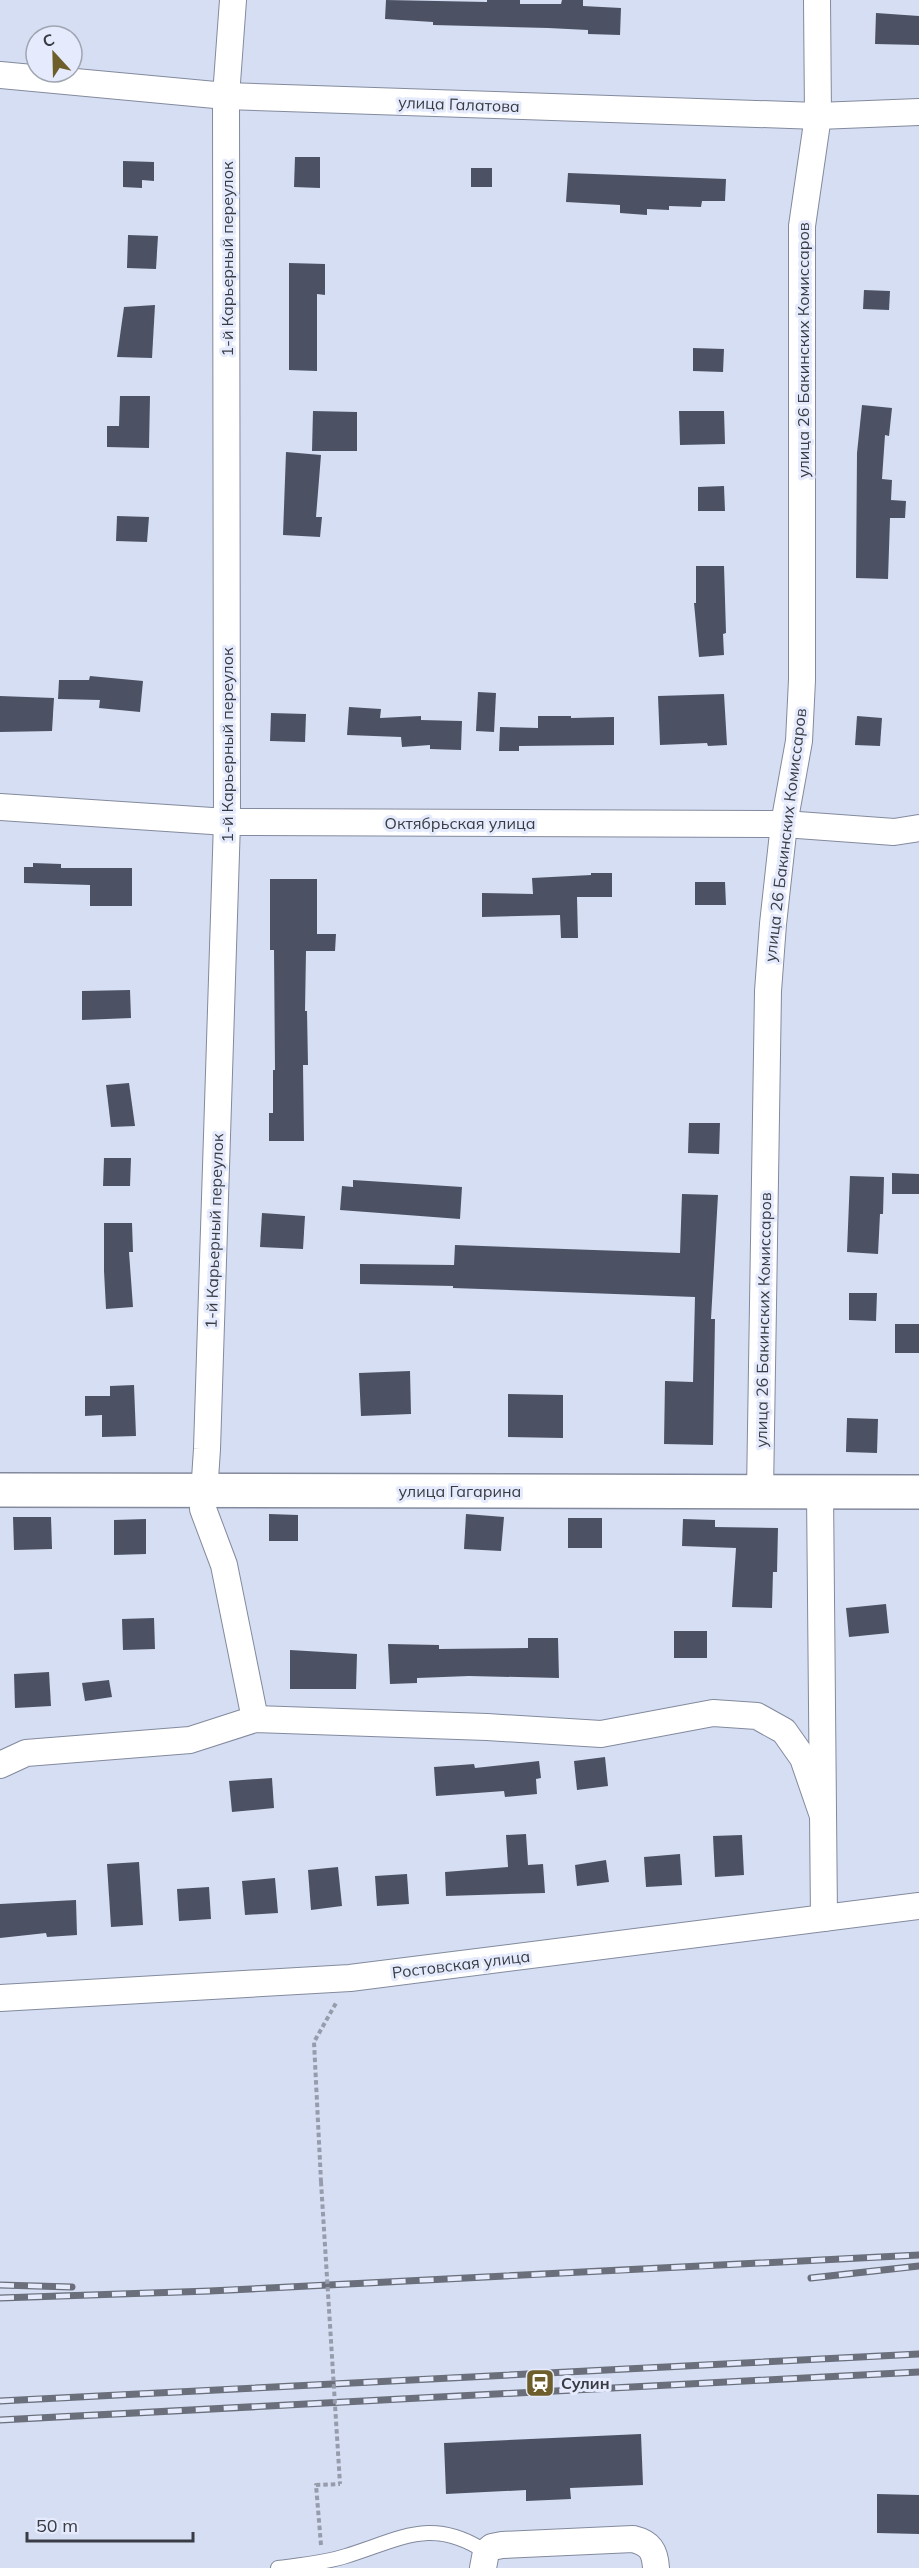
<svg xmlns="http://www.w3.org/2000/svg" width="919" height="2568" viewBox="0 0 919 2568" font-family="Mulish,sans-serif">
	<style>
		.building { fill: #4c5264 }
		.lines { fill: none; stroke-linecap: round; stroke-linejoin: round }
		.service-casing { stroke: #838a9d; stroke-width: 16 }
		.minor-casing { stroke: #838a9d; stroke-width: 28 }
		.secondary-casing { stroke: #838a9d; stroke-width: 36 }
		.path { stroke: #969cab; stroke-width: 4; stroke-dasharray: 4.5 3; stroke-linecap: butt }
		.service { stroke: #fff; stroke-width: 14 }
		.minor { stroke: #fff; stroke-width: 26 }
		.secondary { stroke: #fff; stroke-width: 33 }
		.rail-casing { stroke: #6a6f7b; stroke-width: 7 }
		.rail { stroke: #e5ebfc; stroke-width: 4.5; stroke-dasharray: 14; stroke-linecap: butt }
		.path-bridge { stroke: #969cab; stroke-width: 4; stroke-dasharray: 4.5 3; stroke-linecap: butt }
		.labels { text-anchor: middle; stroke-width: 6; stroke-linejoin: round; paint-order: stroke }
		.street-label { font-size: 16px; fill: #393c44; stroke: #e5ebfc }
		.poi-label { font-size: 16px; font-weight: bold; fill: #393c44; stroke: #e5ebfc; text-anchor: start }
	</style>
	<rect width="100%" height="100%" fill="#d6def3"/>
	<g class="building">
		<path d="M386 0 487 2V0H520V4H561L562 0H583V6L621 8 620 35 588 34V30L548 28 433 25V22L385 19Z"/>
		<path d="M876 13 919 16V45L875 44Z"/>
		<path d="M295 157H320V188L294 187Z"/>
		<path d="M123 161 154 162V181L142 180V188L123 187Z"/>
		<rect x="471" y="168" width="21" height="19"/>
		<path d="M568 173 726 179 725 201H702L701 207 669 206V210L647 209V215L620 213V205L566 202Z"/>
		<path d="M128 235 158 236 156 269 127 268Z"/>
		<path d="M289 263 325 264V295L317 294V371L289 370Z"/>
		<path d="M864 290 890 291 889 310 863 309Z"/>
		<path d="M155 305 152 358 117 357 124 307Z"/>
		<path d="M693 348 724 349 723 372 693 371Z"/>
		<path d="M120 396H150L149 448 107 447V426H119Z"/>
		<path d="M862 405 892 408 889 436 885 435 882 479 892 480 891 500 906 501 905 518H890L888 579 856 578 857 453Z"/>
		<path d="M313 411 357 412V451H312Z"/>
		<path d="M679 411H724L725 444 680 445Z"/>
		<path d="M286 452 321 455 316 517H322L320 537 283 535Z"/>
		<path d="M724 486 725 511H698V487Z"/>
		<path d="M117 516 149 517 147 542 116 541Z"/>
		<path d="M696 566H724L726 633 723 634 724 655 699 657 694 603H696Z"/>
		<path d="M90 676 143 681 140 712 99 708 100 700 58 699 59 680H89Z"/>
		<path d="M478 692 496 693 494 732 476 731Z"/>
		<path d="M724 694 727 745 708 746 707 743 660 745 658 696Z"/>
		<path d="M0 696 54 698 52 731 0 732Z"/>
		<path d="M349 707 381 709 380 718 421 716V720L462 721 461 750 430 749V745L402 747 401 737 347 735Z"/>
		<path d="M271 713 306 714 305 742 270 741Z"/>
		<path d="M538 716H571V718L614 717V745L519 746V751H499L500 727 538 728Z"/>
		<path d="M857 716 882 718 880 746 855 745Z"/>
		<path d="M33 863 61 864V868H132V906H90V885L24 883V867H33Z"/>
		<path d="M591 873H612V897H577L578 938H561L560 915 482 917V893L533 894 532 878 591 875Z"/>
		<path d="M270 879H317V934H336L335 951H306L305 1011H307L308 1065H303L304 1141H269V1113H273V1070H275L274 950H270Z"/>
		<path d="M695 882H725L726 905H695Z"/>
		<path d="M130 990 131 1018 82 1020V991Z"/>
		<path d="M129 1083 135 1126 111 1127 106 1085Z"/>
		<path d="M689 1123H720L719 1154 688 1153Z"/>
		<path d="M104 1158H131L130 1186H103Z"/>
		<path d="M892 1173 919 1174V1194H892Z"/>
		<path d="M850 1176 884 1177 883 1214H880L878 1254 847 1252Z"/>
		<path d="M353 1180 462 1187 460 1219 340 1210 342 1186 353 1187Z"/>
		<path d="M682 1194 718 1195 711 1319H715L713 1445 664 1444 665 1381 693 1382 695 1297 453 1288V1286L360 1284V1264L454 1265 455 1245 680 1253Z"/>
		<path d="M262 1213 305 1216 303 1249 260 1247Z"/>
		<path d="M104 1223H132L133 1252H129L133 1307 106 1309 104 1271Z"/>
		<path d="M849 1293H877L876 1321 849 1320Z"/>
		<rect x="895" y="1324" width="24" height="29"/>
		<path d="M410 1371 411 1414 361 1416 359 1373Z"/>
		<path d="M134 1385 136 1436 102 1437V1415L85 1416V1396H110V1386Z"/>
		<path d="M508 1394 563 1395V1438L508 1437Z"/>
		<path d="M847 1418 878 1419 877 1453 846 1452Z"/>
		<path d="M269 1514 298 1515V1541H269Z"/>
		<path d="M466 1514 504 1517 501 1551 464 1549Z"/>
		<path d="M13 1517H51L52 1549 14 1550Z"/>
		<rect x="568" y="1518" width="34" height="30"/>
		<path d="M146 1519V1554L114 1555V1520Z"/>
		<path d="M683 1519 715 1520V1527L778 1528 777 1572H773L772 1608 732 1607 736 1548 682 1546Z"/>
		<path d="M886 1604 889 1633 849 1637 846 1608Z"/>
		<path d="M154 1618 155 1649 123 1650 122 1619Z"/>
		<rect x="674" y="1631" width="33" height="27"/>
		<path d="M528 1638H558L559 1678 469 1676 417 1678V1683L390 1684 388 1644 439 1645V1649L528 1648Z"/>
		<path d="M290 1650 357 1654 356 1689H290Z"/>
		<path d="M49 1672 51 1706 15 1708 14 1674Z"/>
		<path d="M109 1680 112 1697 85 1701 82 1683Z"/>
		<path d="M605 1757 608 1786 577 1790 574 1761Z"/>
		<path d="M539 1761 541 1778 536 1779 537 1794 505 1797 504 1791 436 1796 434 1767 474 1764 475 1768Z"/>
		<path d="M272 1778 274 1808 232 1812 229 1781Z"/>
		<path d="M526 1834 528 1865 543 1864 545 1893 446 1896 445 1872 508 1867 506 1835Z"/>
		<path d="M742 1835 744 1875 715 1877 713 1836Z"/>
		<path d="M680 1854 682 1885 646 1887 644 1857Z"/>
		<path d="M606 1860 609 1882 577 1886 575 1865Z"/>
		<path d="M139 1862 143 1925 111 1927 107 1864Z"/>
		<path d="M338 1867 342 1906 311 1910 308 1870Z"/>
		<path d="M407 1874 409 1904 377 1906 375 1876Z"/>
		<path d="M275 1878 278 1913 245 1915 242 1881Z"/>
		<path d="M209 1887 211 1919 179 1921 177 1889Z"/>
		<path d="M76 1900 77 1935 47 1937 46 1933 0 1938V1904Z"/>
		<path d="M641 2434 643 2485 570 2488 571 2499 526 2501V2490L446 2494 444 2443Z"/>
		<path d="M877 2494 919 2495V2534L877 2533Z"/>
	</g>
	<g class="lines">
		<g class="service-casing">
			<path id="service" d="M278 2568C300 2565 324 2563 346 2556 401 2539 432 2516 486 2552"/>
		</g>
		<g class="minor-casing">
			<g id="minor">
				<path d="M233 0 226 96 227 822 207 1449 203 1509 224 1565 255 1719"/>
				<path d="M0 75 226 96 818 116 919 112"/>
				<path d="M0 807 227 822 784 824 894 832 919 828"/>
				<path d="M760 1492 768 991 773 924 784 824 799 741 802 680V226L818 116 817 0"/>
				<path d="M820 1492 824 1918"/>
				<path d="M0 1765 26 1753 190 1740 255 1719 487 1727 601 1734 713 1713 757 1716 784 1731 803 1758 823 1816"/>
				<path d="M0 1998 350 1978 919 1906"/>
				<path d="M483 2568 486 2552 492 2547 502 2545 633 2539C650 2543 655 2551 656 2568"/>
			</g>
		</g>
		<g class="secondary-casing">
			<path id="secondary" d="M0 1490 919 1492"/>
		</g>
		<g class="path">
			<path d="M321 2182 314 2042 336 2003"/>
			<path d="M321 2545 316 2485 340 2484"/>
		</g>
		<use href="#service" class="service"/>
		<use href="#minor" class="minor"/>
		<use href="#secondary" class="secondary"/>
		<g class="rail-casing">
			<g id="rail">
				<path d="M811 2278 919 2266"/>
				<path d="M0 2285 72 2287"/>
				<path d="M0 2298 210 2291 919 2255"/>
				<path d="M0 2401 919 2354"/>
				<path d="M0 2420 919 2372"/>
			</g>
		</g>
		<use href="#rail" class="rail"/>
		<path class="path-bridge" d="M321 2182 340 2484"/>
	</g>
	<defs>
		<g id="station-square" transform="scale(1.5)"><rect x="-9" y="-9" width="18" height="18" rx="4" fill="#6d5e2b" stroke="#e5ebfc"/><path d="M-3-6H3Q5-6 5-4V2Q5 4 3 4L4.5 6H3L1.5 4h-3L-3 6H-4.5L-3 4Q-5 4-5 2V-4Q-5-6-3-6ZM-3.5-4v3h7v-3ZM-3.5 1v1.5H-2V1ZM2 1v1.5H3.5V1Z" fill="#fff"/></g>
	</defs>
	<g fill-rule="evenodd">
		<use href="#station-square" x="540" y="2383"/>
	</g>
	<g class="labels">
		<g class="street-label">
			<text transform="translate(459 104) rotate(2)" y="6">улица Галатова</text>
			<text transform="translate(227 259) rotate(-90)" y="6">1-й Карьерный переулок</text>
			<text transform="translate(803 350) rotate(-90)" y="6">улица 26 Бакинских Комиссаров</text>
			<text transform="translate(227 745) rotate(-90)" y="6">1-й Карьерный переулок</text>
			<text x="460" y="829">Октябрьская улица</text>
			<text transform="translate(785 835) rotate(-83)" y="6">улица 26 Бакинских Комиссаров</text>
			<text transform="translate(214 1231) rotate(-88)" y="6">1-й Карьерный переулок</text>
			<text transform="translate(763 1320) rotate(-89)" y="6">улица 26 Бакинских Комиссаров</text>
			<text x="460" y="1497">улица Гагарина</text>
			<text transform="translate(461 1964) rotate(-7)" y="6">Ростовская улица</text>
		</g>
		<g class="poi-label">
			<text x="561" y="2389">Сулин</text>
		</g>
	</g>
	<g transform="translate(54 54) rotate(338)"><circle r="28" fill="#e5ebfc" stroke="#a0a5b2" stroke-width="1.5"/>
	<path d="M0-4.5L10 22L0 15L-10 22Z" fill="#6d5e2b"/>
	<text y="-9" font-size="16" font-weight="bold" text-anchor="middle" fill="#393c44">С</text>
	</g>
	<path d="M27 2532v9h166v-9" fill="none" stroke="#393c44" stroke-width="3"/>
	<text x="36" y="2532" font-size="18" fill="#393c44" stroke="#e5ebfc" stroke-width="4.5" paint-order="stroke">50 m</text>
</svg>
